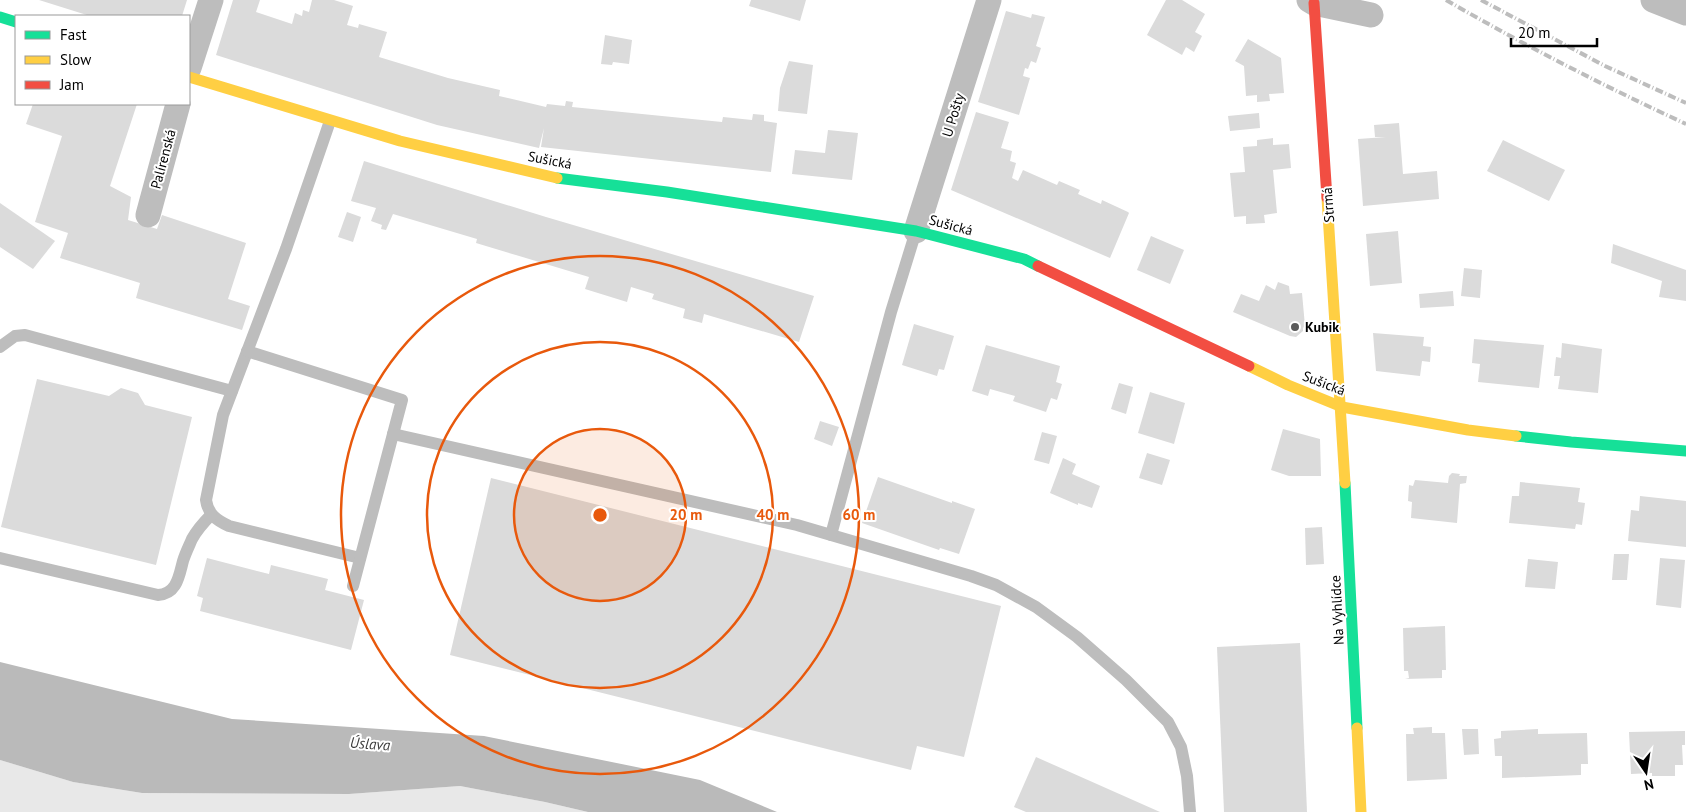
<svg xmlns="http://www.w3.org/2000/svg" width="1686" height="812" viewBox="0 0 1686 812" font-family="'PT Sans',sans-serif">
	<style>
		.green { fill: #e8e8e8 }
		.water { fill: #bababa }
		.building { fill: #dbdbdb }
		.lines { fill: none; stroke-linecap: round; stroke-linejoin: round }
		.lane { stroke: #bdbdbd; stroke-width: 12 }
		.street { stroke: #bdbdbd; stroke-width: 25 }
		.fast { stroke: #16e098; stroke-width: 11 }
		.slow { stroke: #ffcf43; stroke-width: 11 }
		.jam { stroke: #f24e42; stroke-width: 11 }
		.rail { stroke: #bdbdbd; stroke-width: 4; stroke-dasharray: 8 2.5 1 2.5; stroke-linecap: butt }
		.ring { fill: none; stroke: #e8590c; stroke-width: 2.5 }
		.poi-dot { fill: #595959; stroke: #fff; stroke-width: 2 }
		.labels { text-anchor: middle; stroke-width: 4; stroke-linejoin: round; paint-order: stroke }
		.street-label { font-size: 14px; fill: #000; stroke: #fff }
		.poi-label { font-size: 14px; font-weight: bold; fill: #000; stroke: #fff; text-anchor: start }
		.water-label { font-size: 15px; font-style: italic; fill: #3d3d3d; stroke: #fff }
		.centre { fill: #e8590c; stroke: #fff; stroke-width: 2.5 }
		.ring-label { font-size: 15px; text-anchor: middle; font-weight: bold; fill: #e8590c; stroke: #fff; stroke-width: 4; stroke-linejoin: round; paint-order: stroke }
	</style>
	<rect width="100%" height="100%" fill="#fff"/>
	<path class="green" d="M0 760 73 782 142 793 349 794 460 786 545 802 588 812H0Z"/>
	<path class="water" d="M0 662 232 719 484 736 700 780 777 812H588L545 802 460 786 349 794 142 793 73 782 0 760Z"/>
	<g class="building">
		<path d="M39 0H187L182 16H90Z"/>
		<path d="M233 0H260L256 12 292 24 295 13 302 16 303 10 309 12 312 0H334L353 6 347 25 358 28 359 24 387 32 379 57 448 78 500 90 499 96 546 107 547 104 565 106 566 101 573 102 572 107 722 122 723 117 752 120 753 114 764 115V121L777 123 771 172 541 147 544 128 539 148 437 125 216 55Z"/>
		<path d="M751 0H806L800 21 749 6Z"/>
		<path d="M1166 0H1182L1205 14 1195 32 1202 36 1194 52 1186 47 1182 55 1147 35Z"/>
		<path d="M1006 11 1031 18 1032 14 1045 17 1036 46 1041 48 1036 63 1031 61 1028 69 1025 68 1023 76 1030 78 1019 115 978 102Z"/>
		<path d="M605 35 632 40 629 64 613 62 612 65 601 64Z"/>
		<path d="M1248 39 1281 58 1284 93 1269 94 1270 101 1257 102V95L1246 96 1244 66 1235 61Z"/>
		<path d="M789 61 813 65 807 114 778 111 780 88Z"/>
		<path d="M33 104H137L110 186 131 197 128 220 157 229 162 215 246 243 228 299 250 306 242 330 136 298 140 283 60 258 68 233 35 222 62 136 26 124Z"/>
		<path d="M976 112 1009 122 1001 148 1012 151 1010 161 1016 163 1012 178 1018 181 1023 170 1057 185 1059 181 1080 190 1078 194 1101 204 1102 200 1128 212 1129 213 1110 258 951 190Z"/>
		<path d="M1259 113 1260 128 1230 131 1228 116Z"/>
		<path d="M1399 123 1403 174 1437 171 1439 199 1363 206 1358 139 1386 137H1375L1374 125Z"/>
		<path d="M828 130 858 133 852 180 792 174 795 150 825 153Z"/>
		<path d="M1273 138V145L1289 144 1291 168 1273 170 1277 213 1264 215 1265 223 1246 224V216L1234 217 1230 173 1245 172 1243 147 1257 146V140Z"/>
		<path d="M1503 140 1565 170 1549 201 1487 171Z"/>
		<path d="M364 161 546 217 814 296 799 342 704 314 702 323 683 318 685 309 652 299 654 294 631 287 627 302 585 289 589 277 476 243 477 239 393 214 386 230 381 229 382 225 371 221 376 208 351 201Z"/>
		<path d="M0 203 55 241 33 269 0 247Z"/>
		<path d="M347 212 361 217 353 242 338 237Z"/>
		<path d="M1398 231 1402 283 1370 286 1366 234Z"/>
		<path d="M1151 236 1184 250 1170 284 1137 270Z"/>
		<path d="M1613 244 1686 270V301L1659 297 1662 281 1611 263Z"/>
		<path d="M1464 268 1482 270 1480 298 1461 296Z"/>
		<path d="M1278 282 1289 286 1290 294 1302 293 1305 326 1303 328V331L1296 337 1290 336 1233 312 1241 294 1259 301 1266 285 1275 290Z"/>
		<path d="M1453 291 1454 306 1420 308 1419 294Z"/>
		<path d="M914 324 954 336 944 370 939 369 937 376 902 365Z"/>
		<path d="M1373 333 1424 337 1423 346 1431 347 1430 362 1422 361 1420 376 1376 371Z"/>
		<path d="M1474 339 1544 345 1539 388 1478 382 1480 364 1472 363Z"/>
		<path d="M1562 343 1602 349 1598 393 1558 389 1560 376H1554L1556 357 1561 358Z"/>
		<path d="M986 345 1060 366 1056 382 1062 384 1057 400 1051 398 1046 412 1013 401 1015 396 990 389 988 396 972 391Z"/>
		<path d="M37 379 109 396 121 388 138 393 145 405 192 417 156 565 1 527Z"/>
		<path d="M1119 383 1133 387 1126 414 1111 409Z"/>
		<path d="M1150 392 1185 403 1174 444 1138 433Z"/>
		<path d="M820 421 839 427 832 446 814 439Z"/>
		<path d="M1283 429 1320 439 1321 476H1289L1271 470Z"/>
		<path d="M1042 432 1057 436 1049 464 1034 460Z"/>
		<path d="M1147 453 1170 460 1162 485 1139 478Z"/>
		<path d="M1063 458 1076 464 1072 474 1100 486 1092 508 1078 503V505L1050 493Z"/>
		<path d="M1452 473 1460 474 1459 476H1467L1466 483 1460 484 1457 523 1411 518 1412 502 1408 501 1409 485 1413 486 1415 480 1448 483 1449 476Z"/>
		<path d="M878 477 952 503V501L975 509 959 554 940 548 939 550 862 523Z"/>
		<path d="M491 478 1001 606 964 757 917 746 911 770 450 655Z"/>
		<path d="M1520 482 1580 488 1578 502 1585 503 1582 525 1576 524 1575 529 1509 523 1512 496H1519Z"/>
		<path d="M1640 496 1686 501V547L1628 541 1631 510 1639 511Z"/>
		<path d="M1322 527 1324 564 1306 565 1305 528Z"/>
		<path d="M1614 554H1629L1627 580H1612Z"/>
		<path d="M207 558 269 574 271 565 328 579 325 590 364 600 351 650 200 611 203 598 197 596Z"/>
		<path d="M1660 558 1685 560 1681 608 1656 605Z"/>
		<path d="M1528 559 1558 562 1555 589 1525 587Z"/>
		<path d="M1445 626 1446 670H1442V678L1405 679 1409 678 1408 671H1404L1403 628Z"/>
		<path d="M1300 643 1307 812H1224L1217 647Z"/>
		<path d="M1432 727V733H1445L1447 779 1407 781 1406 734H1414L1413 728Z"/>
		<path d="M1462 729H1478L1479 754 1464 755Z"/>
		<path d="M1538 729V734L1587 733 1588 764H1581V775L1502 778V756H1495L1494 739 1501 738V731Z"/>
		<path d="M1685 731V745H1682L1683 765H1675V776H1652V773L1631 774 1629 732Z"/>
		<path d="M1036 757 1160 812H1026L1014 807Z"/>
	</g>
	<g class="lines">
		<g class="lane">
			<path d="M330 121 286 249 223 415 206 500C208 514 216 520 229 526L360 558"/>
			<path d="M0 347 15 336 25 335 232 391"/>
			<path d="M247 351 402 400 353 586"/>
			<path d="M393 434 797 525 971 576 996 585 1036 607 1077 637 1126 680 1168 722 1181 747 1187 776 1190 812"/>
			<path d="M831 535 891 312 916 231"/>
			<path d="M0 558 158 595C177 594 179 576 183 561 185 554 189 546 192 539 197 530 204 522 211 515"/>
		</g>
		<g class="street">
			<path d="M1309 0 1314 3 1371 15"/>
			<path d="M1653 0 1686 13"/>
			<path d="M189 68 211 0"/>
			<path d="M148 215 178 104"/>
			<path d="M916 231 989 0"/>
		</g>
		<g class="fast">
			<path d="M0 17 16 22"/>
			<path d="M557 178 667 192 916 231 1024 259 1038 266"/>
			<path d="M1516 436 1571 442 1686 451"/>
			<path d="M1345 483 1357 728"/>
		</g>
		<g class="slow">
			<path d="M189 77 400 141 557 178"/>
			<path d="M1327 198 1345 483"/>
			<path d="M1249 366 1288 385 1342 407 1468 430 1516 436"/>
			<path d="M1357 728 1361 812"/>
		</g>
		<g class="jam">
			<path d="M1314 3 1327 198"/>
			<path d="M1038 266 1249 366"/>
		</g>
		<g class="rail">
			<path d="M1446 0C1524 45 1604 86 1686 124"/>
			<path d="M1481 0 1605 66 1686 103"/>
		</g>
	</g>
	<circle cx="600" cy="515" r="86" fill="#e8590c" fill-opacity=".12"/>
	<g class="ring">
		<circle cx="600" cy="515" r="86"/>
		<circle cx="600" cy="515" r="173"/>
		<circle cx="600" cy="515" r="259"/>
	</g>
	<circle class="poi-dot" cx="1295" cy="327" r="5"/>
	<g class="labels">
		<g class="street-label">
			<text transform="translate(953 115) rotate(-73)" y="5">U Pošty</text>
			<text transform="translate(163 159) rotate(-75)" y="5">Palírenská</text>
			<text transform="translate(550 160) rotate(11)" y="5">Sušická</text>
			<text transform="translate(1328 205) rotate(-94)" y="5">Strmá</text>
			<text transform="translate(951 225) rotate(15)" y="5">Sušická</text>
			<text transform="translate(1324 383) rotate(21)" y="5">Sušická</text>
			<text transform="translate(1337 610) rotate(-93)" y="5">Na Vyhlídce</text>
		</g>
		<g class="poi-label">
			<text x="1305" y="332">Kubik</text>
		</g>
		<g class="water-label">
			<text transform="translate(370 744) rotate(4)" y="5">Úslava</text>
		</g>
	</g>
	<circle cx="600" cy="515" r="8" class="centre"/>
	<g class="ring-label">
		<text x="686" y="520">20 m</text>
		<text x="773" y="520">40 m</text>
		<text x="859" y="520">60 m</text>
	</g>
	<rect x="15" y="15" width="175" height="90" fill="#ffffff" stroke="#999999"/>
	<rect x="25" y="31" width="25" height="8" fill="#16e098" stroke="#999999"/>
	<text x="60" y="40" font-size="15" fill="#000000">Fast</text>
	<rect x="25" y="56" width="25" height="8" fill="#ffcf43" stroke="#999999"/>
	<text x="60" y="65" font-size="15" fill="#000000">Slow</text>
	<rect x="25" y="81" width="25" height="8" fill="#f24e42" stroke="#999999"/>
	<text x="60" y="90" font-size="15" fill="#000000">Jam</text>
	<g transform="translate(1646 772) rotate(167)" stroke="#ffffff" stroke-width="4" paint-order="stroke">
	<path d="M0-4L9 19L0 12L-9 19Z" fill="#000000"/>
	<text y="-8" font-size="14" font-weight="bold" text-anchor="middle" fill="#000000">N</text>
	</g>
	<path d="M1511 38v8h86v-8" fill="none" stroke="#000000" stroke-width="2.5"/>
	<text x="1518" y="38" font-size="15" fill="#000000" stroke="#ffffff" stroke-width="4" paint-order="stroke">20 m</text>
</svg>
